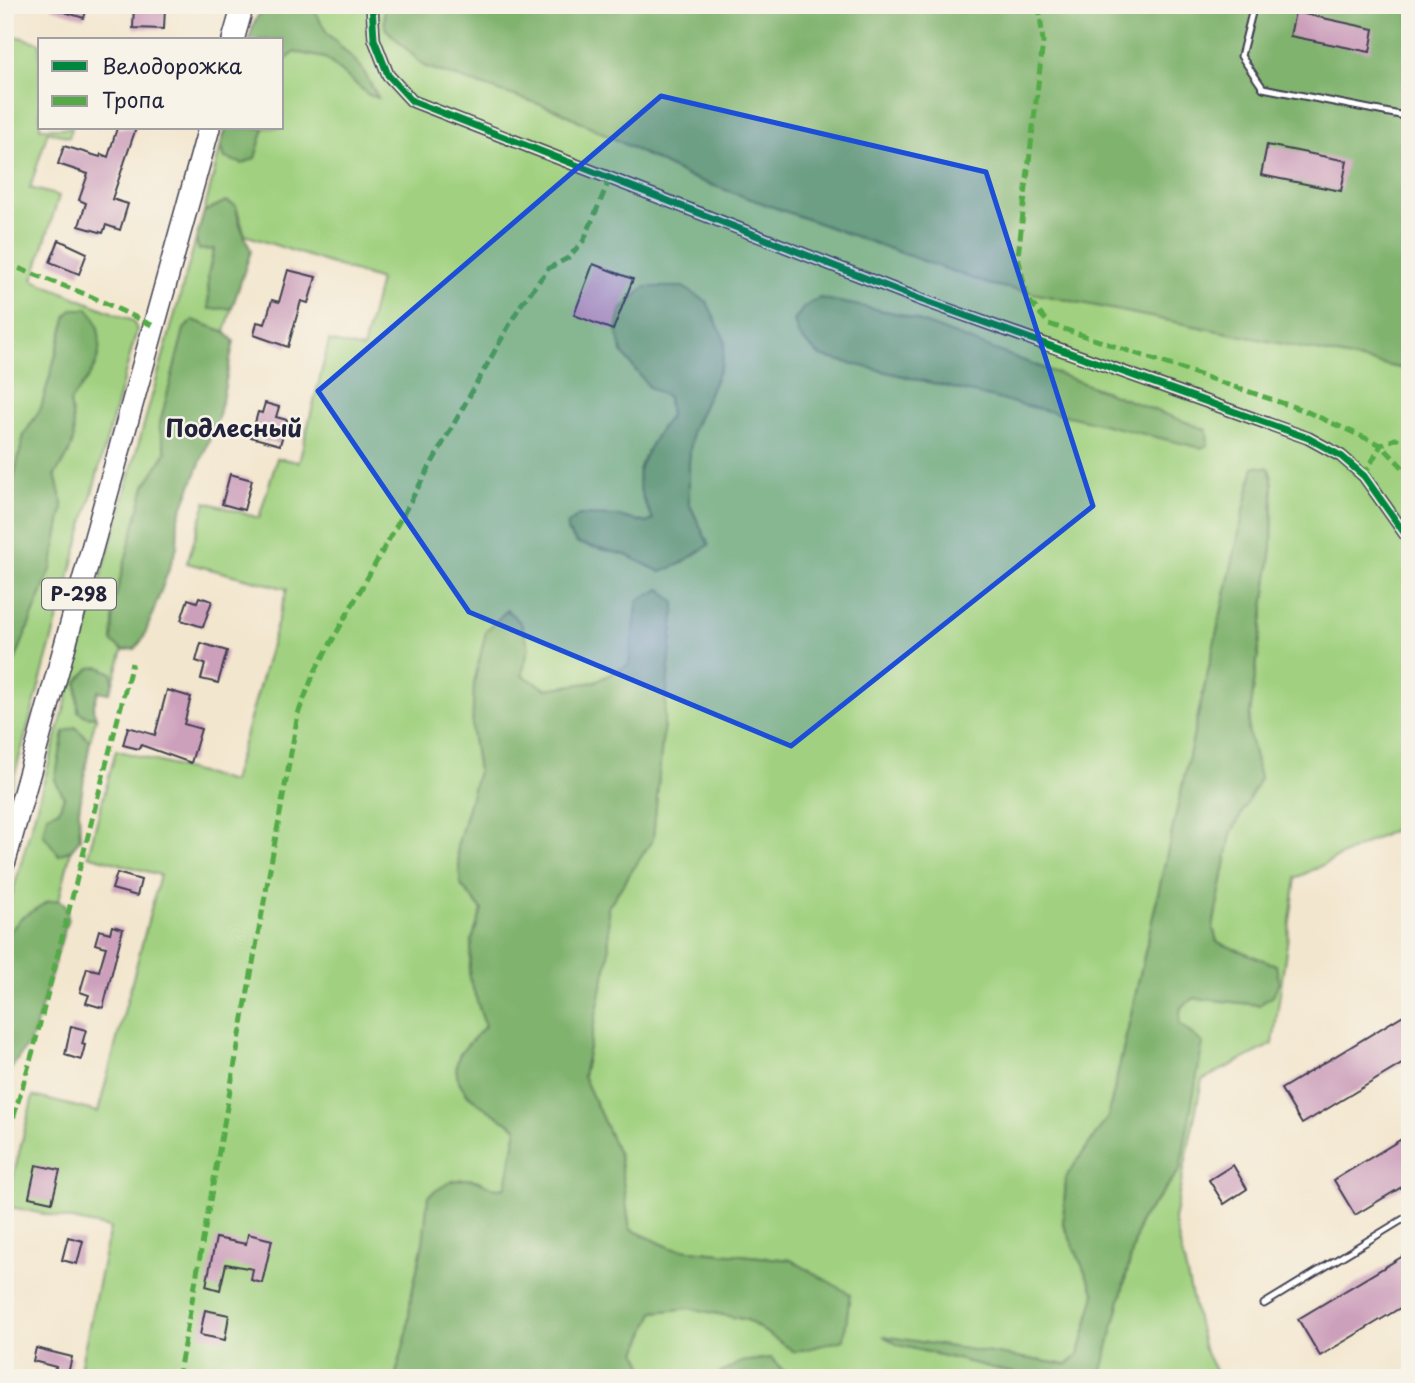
<svg xmlns="http://www.w3.org/2000/svg" width="1415" height="1383" viewBox="0 0 1415 1383" font-family="'Playpen Sans',sans-serif">
	<style>
		.green { fill: #a1d180; stroke: #627a5e; stroke-width: 2; fill-rule: evenodd }
		.forest { fill: #80b36e; stroke: #516a54; stroke-width: 2 }
		.building { fill: #cc9fbb }
		.lines { fill: none; stroke-linecap: round; stroke-linejoin: round }
		.lane-casing { stroke: #413f51; stroke-width: 9 }
		.street-casing { stroke: #413f51; stroke-width: 14 }
		.highway-casing { stroke: #413f51; stroke-width: 24 }
		.lane { stroke: #fff; stroke-width: 5 }
		.street { stroke: #fff; stroke-width: 10 }
		.highway { stroke: #fff; stroke-width: 21 }
		.quiet { stroke: #53aa46; stroke-width: 5; stroke-dasharray: 10 5; stroke-linecap: butt }
		.cycleway-casing { stroke: #f7f3e8; stroke-width: 11 }
		.cycleway { stroke: #00873e; stroke-width: 7 }
		.marked { fill: #1d4ed8; fill-opacity: 0.2; stroke: #1d4ed8; stroke-width: 5; stroke-linejoin: round }
		.labels { text-anchor: middle; stroke-width: 5; stroke-linejoin: round; paint-order: stroke }
		.shield { fill: #f7f3e8; stroke: #62616f; stroke-width: 2 }
		.shield-label { font-size: 19px; font-weight: bold; fill: #22223b }
		.quarter-label { font-size: 24px; font-weight: bold; fill: #22223b; stroke: #f7f3e8 }
	</style>
	<rect width="100%" height="100%" fill="#f7f3e8"/>
	<filter id="ink" filterUnits="userSpaceOnUse"><feTurbulence type="fractalNoise" baseFrequency=".0143" numOctaves="2"/><feDisplacementMap in="SourceGraphic" scale="14" xChannelSelector="R" yChannelSelector="G"/><feConvolveMatrix kernelMatrix="1 2 1 2 8 2 1 2 1" color-interpolation-filters="sRGB"/></filter>
	<filter id="wash" filterUnits="userSpaceOnUse"><feTurbulence type="fractalNoise" baseFrequency=".00686" numOctaves="4" result="noise"/><feDisplacementMap in="SourceGraphic" scale="28" xChannelSelector="R" yChannelSelector="G"/><feGaussianBlur stdDeviation="1.57" result="paint"/><feColorMatrix in="noise" values="0 0 0 0 0 0 0 0 0 0 0 0 0 0 0 0 0 1.4 0 .05"/><feComposite in="paint" operator="in"/></filter>
	<g filter="url(#wash)">
		<rect width="100%" height="100%" fill="#f3e6ce"/>
		<g class="green">
			<path d="M300 5H384L385 28 424 66 560 111 687 176 988 284 1410 370V822L1296 878 1273 1044 1202 1080 1174 1219 1204 1349 1219 1378H1095L1102 1370 1140 1221 1180 1170 1178 1024 1181 1007 1195 998 1259 1005 1276 965 1217 942 1213 927 1231 834 1260 778 1248 730 1272 547 1273 484 1269 468 1254 466 1108 1117 1066 1177 1063 1223 1095 1294 1079 1354 1068 1365 885 1337 899 1345 1034 1378H790L771 1358 741 1362 712 1378H669L646 1372 637 1352 654 1312 690 1308 747 1320 795 1352 791 1260 671 1248 630 1229 619 1155 583 1076 609 954 608 907 653 839 675 603 638 600 629 665 595 682 546 689 522 675 472 731 478 771 457 847 461 885 482 910 472 940 469 976 485 1026 460 1056 466 1094 517 1128 506 1187 493 1189 477 1180 423 1243 411 1297 407 1333 395 1378H78L110 1228 6 1206 33 1096 98 1112 160 875 88 855 116 750 232 782 287 589 187 563 206 502 259 518 277 458 299 462 329 341 363 349 380 280 245 235 236 206 226 201 204 212 221 145 225 158H255L264 128H282V67L284 61 295 52 325 58 369 95 378 97 361 67 327 33 314 11ZM617 331 722 364 692 431 689 463V503L708 545 661 572 626 555 577 543 617 516 647 523 653 519 643 500 670 417 668 397C641 382 624 362 617 331Z"/>
			<path d="M5 33 40 43V128H72L69 137 48 131 30 188 59 196 33 280 133 321 137 330 5 810V686L51 569 63 507 55 474C78 445 75 437 70 401L96 364 67 315 41 408 24 435 5 514Z"/>
			<path d="M196 239 199 250 214 249 208 275 209 309 232 308 225 332 193 320 159 426 166 452 145 486 112 641 123 650 113 683 112 673 90 668 77 682 78 711 86 716 96 717 90 741 75 727 55 779 64 797 59 810 58 855 71 850 59 900 47 902 5 938V920Z"/>
		</g>
		<g class="forest">
			<path d="M279 5H300L314 10 327 33 361 67 378 98 369 95 325 58 295 52 284 61 282 67V40H249C255 18 255 12 279 5Z"/>
			<path d="M384 5H1410V370L988 284 687 176 560 111 424 66 385 28Z"/>
			<path d="M226 128H264L255 158 243 164 225 158 221 145Z"/>
			<path d="M226 201 236 206 239 222 251 251 232 308 209 309 208 275 214 249 199 250 196 239 204 212Z"/>
			<path d="M645 287H683L707 302 725 341 722 364 692 431 689 463V503L709 545 680 564 661 572 626 555 577 543 567 531 568 524 579 515 617 516 647 523 653 519C646 506 636 487 639 471 641 460 662 424 670 417L668 397 649 387 622 352 617 331 621 310Z"/>
			<path d="M819 298 900 314 1207 430 1208 445 1201 448 820 356 799 336 794 321 804 307Z"/>
			<path d="M73 309H88C101 320 102 348 96 363 92 376 78 390 70 402 75 437 78 444 55 474L63 507 51 569 5 686V514L24 435 41 408 67 315Z"/>
			<path d="M193 320 225 332 234 341 219 415 178 519 177 547 144 637 135 649 123 650 112 642 114 602 145 486 166 452 159 427 184 329Z"/>
			<path d="M1254 466 1269 468 1273 484 1272 547 1248 730 1260 778 1231 834 1213 927 1217 942 1276 965 1279 981 1273 996 1259 1005 1195 998 1181 1007 1179 1024 1203 1043 1180 1170 1140 1221 1102 1371 1095 1378H1034L899 1345 883 1336 1067 1365 1079 1354 1095 1294 1063 1223 1066 1177 1108 1117Z"/>
			<path d="M661 589 675 603 653 839 608 907 609 954 583 1076 619 1155 630 1229 671 1248 791 1260 850 1294 844 1340 795 1352 747 1320 690 1308 654 1312 637 1352 646 1372 669 1378H395L407 1333 411 1297 423 1243 428 1196C444 1185 459 1173 480 1182 491 1187 494 1189 506 1187L517 1128C495 1113 444 1092 459 1056 464 1046 478 1035 485 1026L469 976 472 940 482 910 461 885 457 847 478 771 472 731 474 683 486 631 507 610 521 623 529 647 522 675 546 689 595 682 629 665 638 600Z"/>
			<path d="M100 667 112 673 113 683 109 693 98 691 93 709 96 717 86 716 78 711 77 682 90 668Z"/>
			<path d="M75 727 90 741 79 810 80 839 71 850 59 855 43 834 47 815 59 810 64 797 55 780 64 732Z"/>
			<path d="M59 900 66 905 68 918 33 1036 5 1078V938L21 918 47 902Z"/>
			<path d="M771 1358 790 1378H712L741 1362Z"/>
		</g>
		<g id="blocks">
			<g class="building">
				<path d="M51 5H88L84 18 51 8Z"/>
				<path d="M134 5 165 7 164 29 133 28Z"/>
				<path d="M1295 12 1374 29 1370 52 1290 36Z"/>
				<path d="M117 128H136L112 199 128 204 120 230 106 225 103 233 79 226 86 203 79 200 88 174 58 164 64 146 100 157 101 154 108 157Z"/>
				<path d="M1267 145 1347 161 1341 191 1261 175Z"/>
				<path d="M59 240 87 253 79 274 50 262Z"/>
				<path d="M593 264 633 279 613 330 574 315Z"/>
				<path d="M288 270 316 277 308 303 301 301 288 347 254 335 257 322 265 324 272 300 279 302Z"/>
				<path d="M265 403 279 407 276 417 287 420 280 445 251 437 258 412 262 413Z"/>
				<path d="M230 474 252 480 244 510 222 504Z"/>
				<path d="M199 597 212 601 203 627 181 620 188 599 197 602Z"/>
				<path d="M201 643 227 651 218 683 201 679 205 664 196 661Z"/>
				<path d="M167 690 191 697 184 724 201 729 191 763 141 745 139 749 123 745 128 727 155 735Z"/>
				<path d="M117 873 141 880 137 896 112 889Z"/>
				<path d="M112 926 123 929 103 1008 86 1003 89 995 80 992 87 968 99 971 106 947 95 944 99 930 110 933Z"/>
				<path d="M1410 1011V1059L1302 1124 1281 1089Z"/>
				<path d="M71 1026 86 1030 82 1044 85 1045 81 1060 65 1055Z"/>
				<path d="M1410 1134V1182L1355 1215 1334 1180Z"/>
				<path d="M36 1165 60 1170 52 1202 29 1197Z"/>
				<path d="M1233 1165 1247 1189 1224 1204 1209 1180Z"/>
				<path d="M248 1234 272 1240 262 1283 251 1280 253 1269 226 1264 220 1290 206 1286 216 1238 246 1244Z"/>
				<path d="M68 1237 83 1241 77 1264 62 1260Z"/>
				<path d="M1410 1252V1302L1320 1356 1298 1319Z"/>
				<path d="M205 1310 229 1315 225 1340 200 1335Z"/>
				<path d="M36 1348 72 1357 67 1378H53L56 1367 33 1361Z"/>
			</g>
		</g>
	</g>
	<g filter="url(#ink)">
		<use href="#blocks" fill-opacity="0" stroke="#413f51" stroke-width="2"/>
		<g class="lines">
			<g class="lane-casing">
				<g id="lane">
					<path d="M1254 5 1241 56 1263 88 1410 117"/>
					<path d="M1264 1304 1410 1215"/>
				</g>
			</g>
			<g class="street-casing">
				<path id="street" d="M372 5 374 39 388 75 412 101 919 299 1308 438 1341 456 1364 476 1410 541"/>
			</g>
			<g class="highway-casing">
				<g id="highway">
					<path d="M233 40 243 5"/>
					<path d="M5 861 209 128"/>
				</g>
			</g>
			<use href="#lane" class="lane"/>
			<use href="#street" class="street"/>
			<use href="#highway" class="highway"/>
			<g class="quiet">
				<path d="M1039 5 1043 42 1018 256 1027 298 1049 324 1303 410 1381 445 1410 475"/>
				<path d="M5 263 90 296 154 326"/>
				<path d="M1364 476 1381 445 1395 439 1410 440"/>
				<path d="M5 1146 33 1051 132 663"/>
				<path d="M178 1378 298 714 314 673 520 306 549 268 568 258 584 240 610 178"/>
			</g>
			<g class="cycleway-casing">
				<path id="cycleway" d="M372 5 374 39 388 75 412 101 919 299 1308 438 1341 456 1364 476 1410 541"/>
			</g>
			<use href="#cycleway" class="cycleway"/>
		</g>
	</g>
	<path class="marked" d="M661 96 986 172 1093 506 791 746 469 612 318 391Z"/>
	<g class="labels">
		<rect class="shield" x="42" y="578.5" width="74" height="31" rx="5"/>
		<g class="shield-label">
			<text x="79" y="601">Р-298</text>
		</g>
		<g class="quarter-label">
			<text x="234" y="437">Подлесный</text>
		</g>
	</g>
	<rect width="1415" height="1383" fill="none" stroke="#f7f3e8" stroke-width="28"/>
	<rect x="38" y="38" width="245" height="91" fill="#f7f3e8" stroke="#a29fa3" stroke-width="2"/>
	<rect x="52" y="61" width="35" height="10" fill="#00873e" stroke="#a29fa3" stroke-width="2"/>
	<text x="102" y="74" font-size="21" fill="#22223b">Велодорожка</text>
	<rect x="52" y="96" width="35" height="10" fill="#53aa46" stroke="#a29fa3" stroke-width="2"/>
	<text x="102" y="108" font-size="21" fill="#22223b">Тропа</text>
</svg>
